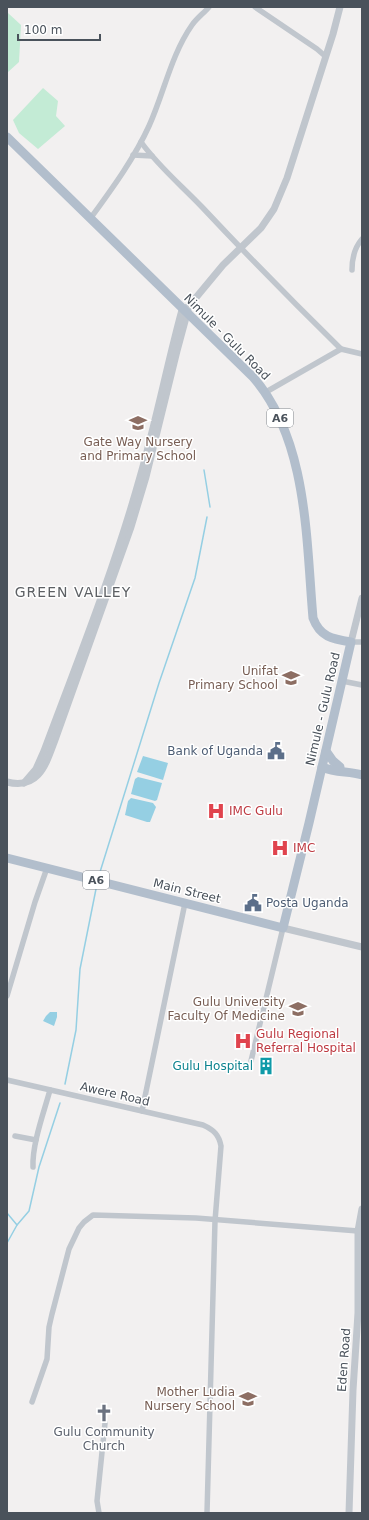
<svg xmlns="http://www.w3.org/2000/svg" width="369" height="1520" viewBox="0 0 369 1520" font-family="'DejaVu Sans',sans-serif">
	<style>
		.green { fill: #c3ebd5 }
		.water { fill: #95cfe3 }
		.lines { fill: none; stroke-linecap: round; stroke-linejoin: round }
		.stream { stroke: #95cfe3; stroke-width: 1.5 }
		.minor { stroke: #c0c6cd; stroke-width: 5.5 }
		.tertiary { stroke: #c0c6cd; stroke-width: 7 }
		.primary { stroke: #b2becc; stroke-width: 9 }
		.labels { text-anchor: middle; stroke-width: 3; stroke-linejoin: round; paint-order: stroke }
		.shield { fill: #fff; stroke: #80868c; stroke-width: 1 }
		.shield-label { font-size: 11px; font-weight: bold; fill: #4a525b }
		.street-label { font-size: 12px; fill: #4a525b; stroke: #fff }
		.education-label { font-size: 12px; fill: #785e54; stroke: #fff; text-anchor: end }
		.service-label { font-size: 12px; fill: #4e5e75; stroke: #fff; text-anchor: end }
		.health-label { font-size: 12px; fill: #be3a42; stroke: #fff; text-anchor: start }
		.culture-label { font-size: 12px; fill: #0d838f; stroke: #fff; text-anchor: end }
		.worship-label { font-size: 12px; fill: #5b616d; stroke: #fff }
		.quarter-label { font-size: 14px; letter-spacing: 1px; fill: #5d6064; stroke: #fff }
	</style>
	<rect width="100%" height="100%" fill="#f2f0f0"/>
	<g class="green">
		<path d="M8 13 21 25 19 62 7 73Z"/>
		<path d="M43 88 58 101 56 116 65 126 38 149 19 133 13 120Z"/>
	</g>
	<g class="water">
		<path d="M143 756 168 763 163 780 137 772Z"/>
		<path d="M138 777 162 783 157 800 155 801 131 794 135 779Z"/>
		<path d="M131 798 153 803 156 807 150 822H147L125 815 128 801Z"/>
		<path d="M50 1012H57V1017L54 1026 43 1021 46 1016Z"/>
	</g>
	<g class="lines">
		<g class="stream">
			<path d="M204 470 210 507"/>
			<path d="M100 872 159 683 195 578 207 517"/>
			<path d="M65 1084 76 1030 80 969 96 889"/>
			<path d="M7 1213 17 1225"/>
			<path d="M7 1243 17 1225 29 1211 39 1167 60 1103"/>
		</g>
		<g class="minor">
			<path d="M255 7 317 49 325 56"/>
			<path d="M141 142C158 166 181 185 202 207 247 255 293 302 341 349"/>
			<path d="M133 155 152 156"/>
			<path d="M90 219C111 190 134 159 149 126 164 93 171 55 192 25 197 18 204 13 209 7"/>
			<path d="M352 270C352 259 355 247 362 239"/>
			<path d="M266 392 341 349 362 354"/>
			<path d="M351 642H362"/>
			<path d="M342 681 362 685"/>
			<path d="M7 996 35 902 47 868"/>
			<path d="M251 1061 283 928"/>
			<path d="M7 1080 203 1125C214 1130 219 1135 221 1146L215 1221 207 1513"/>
			<path d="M142 1111 185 903"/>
			<path d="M15 1136 36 1140"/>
			<path d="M33 1167C32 1144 44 1112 50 1090"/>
			<path d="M32 1402 47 1359 49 1327 52 1314 69 1249 79 1228 84 1222 93 1215 196 1218 358 1231"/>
			<path d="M99 1513 97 1501 105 1423"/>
		</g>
		<g class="tertiary">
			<path d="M351 642 362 598"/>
			<path d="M7 782C39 790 46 764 55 740L131 527 146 477 177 351 188 310"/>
			<path d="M24 783 36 769 44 751C78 660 114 570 140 477 156 422 167 365 182 310L189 306 223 265 261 228 274 209 287 178 333 34 340 7"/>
			<path d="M283 928 362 947"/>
			<path d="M349 1513 353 1390 358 1313V1231L362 1209"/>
		</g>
		<g class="primary">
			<path d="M7 137 253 377C308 440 306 539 313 618 320 637 332 639 351 642L309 823 283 928 7 858"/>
			<path d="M326 751 333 761 340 767"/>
			<path d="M322 767C336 773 348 771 362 775"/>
		</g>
	</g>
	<defs>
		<g id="school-bare" transform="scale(1.38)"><path d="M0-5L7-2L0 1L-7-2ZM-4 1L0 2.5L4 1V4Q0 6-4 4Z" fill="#8d6e63" stroke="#fff" stroke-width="2.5" paint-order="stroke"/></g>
		<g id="civic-bare" transform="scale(1.38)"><path d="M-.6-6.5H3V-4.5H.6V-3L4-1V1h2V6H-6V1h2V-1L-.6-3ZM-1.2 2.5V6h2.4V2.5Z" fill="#5c6f8a" stroke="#fff" stroke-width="2.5" paint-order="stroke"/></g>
		<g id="hospital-bare" transform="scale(1.38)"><path d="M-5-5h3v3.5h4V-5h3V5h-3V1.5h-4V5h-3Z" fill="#e0444e" stroke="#fff" stroke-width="2.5" paint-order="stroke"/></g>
		<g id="university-bare" transform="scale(1.38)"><path d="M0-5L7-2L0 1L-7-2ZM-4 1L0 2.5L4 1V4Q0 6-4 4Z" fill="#8d6e63" stroke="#fff" stroke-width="2.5" paint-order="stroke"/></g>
		<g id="building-bare" transform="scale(1.38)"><path d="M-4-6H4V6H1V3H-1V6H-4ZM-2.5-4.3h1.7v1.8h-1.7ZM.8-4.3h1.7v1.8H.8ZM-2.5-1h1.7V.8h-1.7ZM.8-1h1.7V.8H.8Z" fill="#0f9aa8" stroke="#fff" stroke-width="2.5" paint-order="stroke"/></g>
		<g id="church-bare" transform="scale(1.38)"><path d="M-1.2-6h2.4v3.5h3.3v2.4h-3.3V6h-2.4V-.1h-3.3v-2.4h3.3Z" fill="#6b7280" stroke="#fff" stroke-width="2.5" paint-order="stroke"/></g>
	</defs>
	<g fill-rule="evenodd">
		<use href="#school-bare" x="138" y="423"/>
		<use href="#school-bare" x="291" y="678"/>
		<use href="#civic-bare" x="276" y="751"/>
		<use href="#hospital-bare" x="216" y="811"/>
		<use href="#hospital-bare" x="280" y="848"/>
		<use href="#civic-bare" x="253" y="903"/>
		<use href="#university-bare" x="298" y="1009"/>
		<use href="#hospital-bare" x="243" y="1041"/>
		<use href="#building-bare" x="266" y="1066"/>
		<use href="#school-bare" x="248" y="1399"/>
		<use href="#church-bare" x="104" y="1413"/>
	</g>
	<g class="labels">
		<g class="shield">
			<rect x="267" y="409" width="26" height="18" rx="3"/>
			<rect x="83" y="871" width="26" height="18" rx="3"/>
		</g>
		<g class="shield-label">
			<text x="280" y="422">A6</text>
			<text x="96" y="884">A6</text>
		</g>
		<g class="street-label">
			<text transform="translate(227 337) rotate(45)" y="4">Nimule - Gulu Road</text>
			<text transform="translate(323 709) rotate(-77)" y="4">Nimule - Gulu Road</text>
			<text transform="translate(187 891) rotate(14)" y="4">Main Street</text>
			<text transform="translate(115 1094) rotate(13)" y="4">Awere Road</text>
			<text transform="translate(344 1360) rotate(-86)" y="4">Eden Road</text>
		</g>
		<g class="education-label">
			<text x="138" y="446" text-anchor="middle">Gate Way Nursery<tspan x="138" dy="14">and Primary School</tspan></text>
			<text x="278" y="675">Unifat<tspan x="278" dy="14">Primary School</tspan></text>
			<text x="285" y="1006">Gulu University<tspan x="285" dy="14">Faculty Of Medicine</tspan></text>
			<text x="235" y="1396">Mother Ludia<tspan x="235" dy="14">Nursery School</tspan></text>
		</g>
		<g class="service-label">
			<text x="263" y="755">Bank of Uganda</text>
			<text x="266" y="907" text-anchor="start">Posta Uganda</text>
		</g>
		<g class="health-label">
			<text x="229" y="815">IMC Gulu</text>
			<text x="293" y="852">IMC</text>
			<text x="256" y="1038">Gulu Regional<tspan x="256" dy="14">Referral Hospital</tspan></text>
		</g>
		<g class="culture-label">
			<text x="253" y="1070">Gulu Hospital</text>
		</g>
		<g class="worship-label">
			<text x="104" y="1436">Gulu Community<tspan x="104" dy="14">Church</tspan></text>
		</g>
		<g class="quarter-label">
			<text x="73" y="597">GREEN VALLEY</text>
		</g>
	</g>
	<rect width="369" height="1520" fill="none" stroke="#4a525b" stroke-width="16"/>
	<path d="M18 34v6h82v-6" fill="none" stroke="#4a525b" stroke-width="2"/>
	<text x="24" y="34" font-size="12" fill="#4a525b" stroke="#ffffff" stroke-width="3" paint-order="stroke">100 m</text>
</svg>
